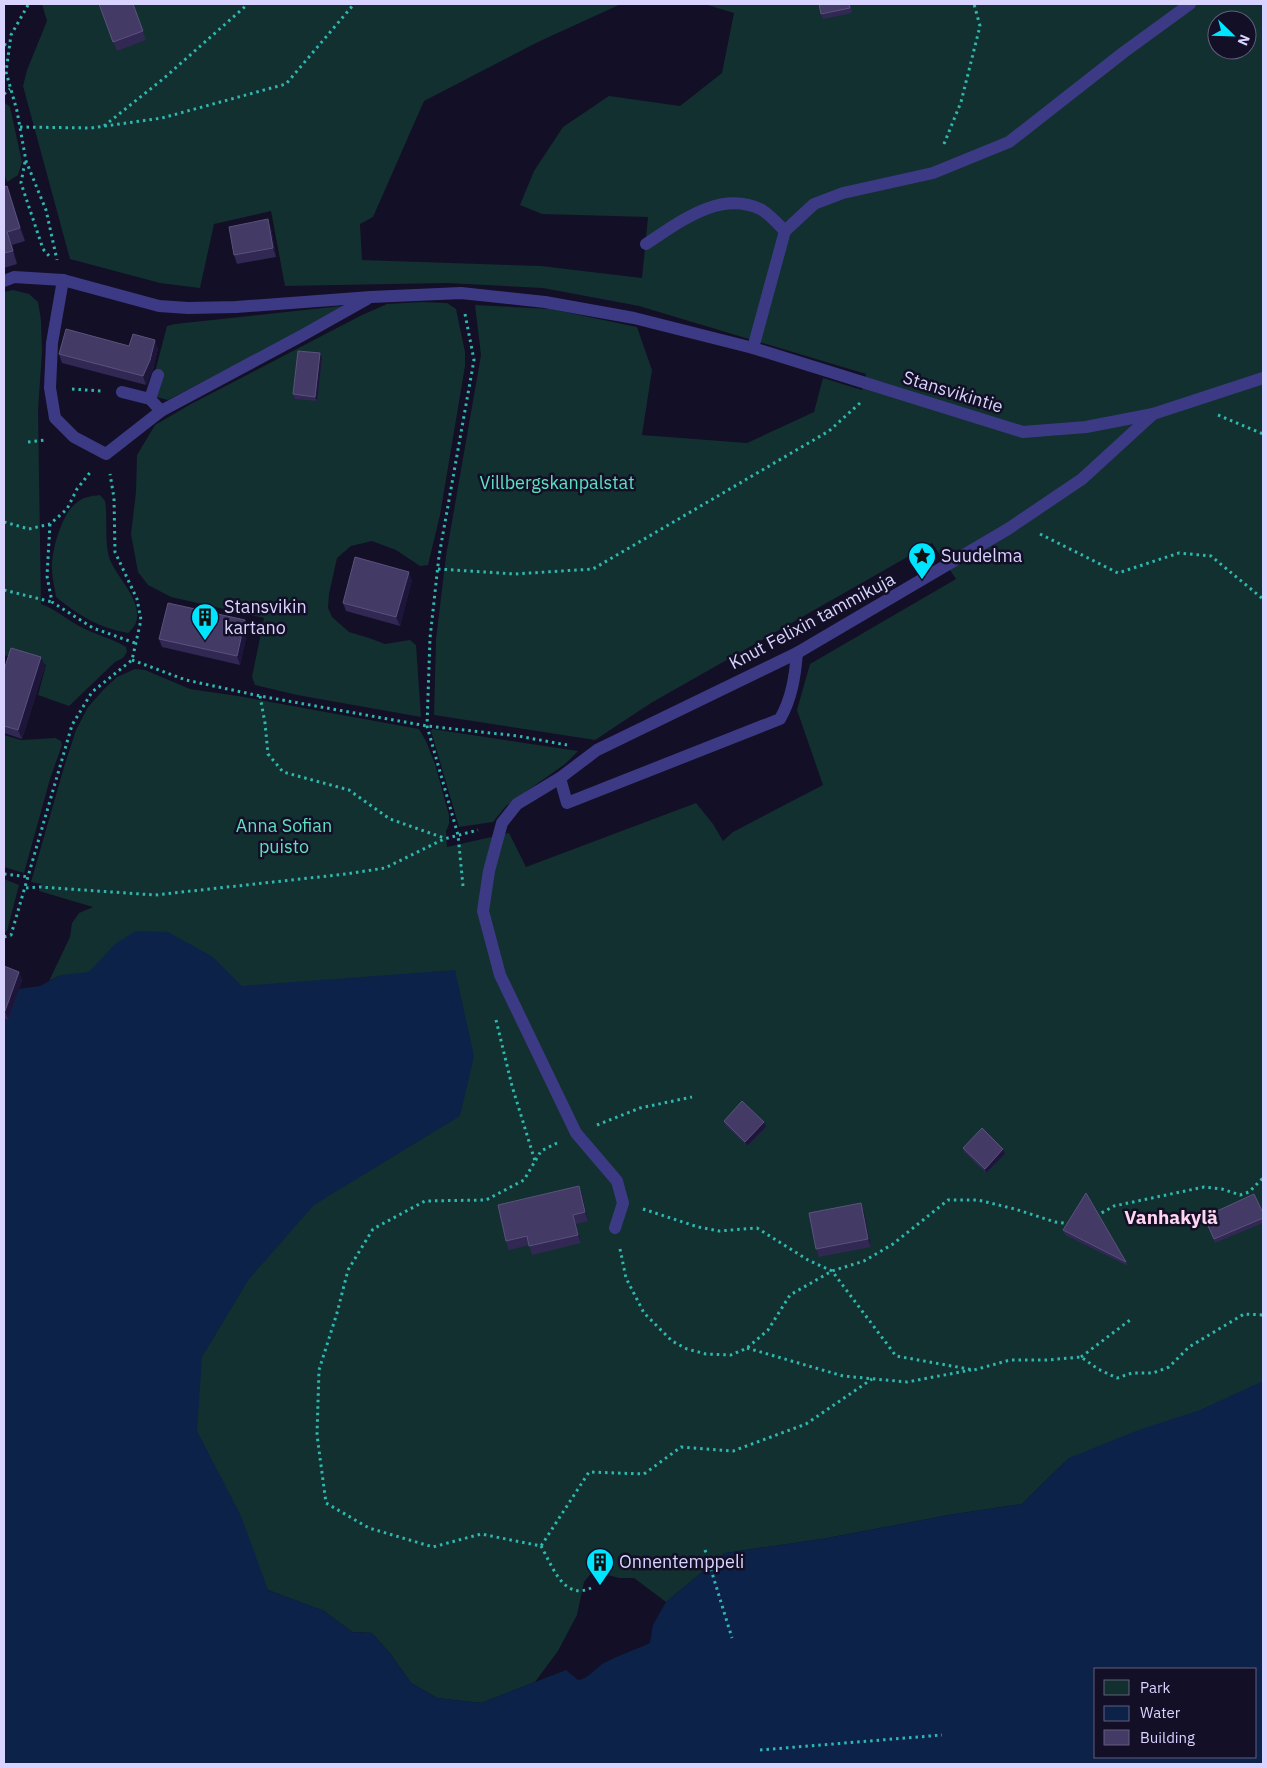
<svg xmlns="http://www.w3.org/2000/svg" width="1267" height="1768" viewBox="0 0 1267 1768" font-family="'IBM Plex Sans',sans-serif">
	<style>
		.green { fill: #12302f; fill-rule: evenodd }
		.water { fill: #0c2248; fill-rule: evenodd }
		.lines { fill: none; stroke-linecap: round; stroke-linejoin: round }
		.path { stroke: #2fb8b0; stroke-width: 3; stroke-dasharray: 2.5 4; stroke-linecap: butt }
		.lane { stroke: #3d3a85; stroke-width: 12 }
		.wall { fill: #312854 }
		.shaded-wall { fill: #1d163a }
		.building { fill: #433a66; stroke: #5a527e }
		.labels { text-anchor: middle; stroke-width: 5; stroke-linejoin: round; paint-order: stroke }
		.street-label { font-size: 18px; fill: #d9d4ff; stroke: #130f26 }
		.park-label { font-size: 18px; fill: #5fe0c0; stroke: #130f26 }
		.poi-label { font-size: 18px; fill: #d9d4ff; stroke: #130f26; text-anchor: start }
		.neighbourhood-label { font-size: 19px; font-weight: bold; fill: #ffd6f0; stroke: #130f26 }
	</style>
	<rect width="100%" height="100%" fill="#130f26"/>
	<g class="green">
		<path d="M42 4H98L102 12 133 4H621L538 42 424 101 373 217 360 224 362 260 541 266 642 278 648 217 542 214 520 205 534 171 563 127 609 96 680 106 722 73 734 13 704 4H1263V1446L1069 1458 1022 1504 949 1515 822 1539 725 1553 666 1602 634 1578H619L593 1571 584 1582 577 1615 558 1651 535 1682 481 1703 437 1698 411 1683 392 1656 372 1633 352 1632 324 1611 268 1590 191 1543 61 975 49 981 70 937 72 923 79 913 93 907 39 891 41 884 31 882 64 767 76 730 88 707 104 689 117 677 135 669 145 670 190 689 238 696 419 729 426 741 435 764 449 815V824L446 831 447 847 509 833 526 867 696 803 713 824 723 841 733 832 823 785 797 710 810 664 956 579 932 543 651 703 595 740 434 715 436 639 446 556 481 355 475 305 551 309 637 327 652 370 642 435 747 443 814 412 823 378 862 390 866 374 639 306 543 288 447 283 285 286 271 211 214 224 200 288 160 283 70 259 23 86 27 70 47 21ZM1217 20H1247V50H1217Z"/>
		<path d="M4 102 10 107 22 162 18 175 7 182 4 173Z"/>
		<path d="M13 290 29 294 38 302 41 320 42 352 38 410 41 604C55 609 66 619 79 626 94 634 111 638 126 647L127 652 123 658 115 662 69 706 38 695 46 665 13 655 5 656 4 661V292Z"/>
		<path d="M421 302 447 303 456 309 465 352V366L440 515 428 565 420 566 396 550 372 541 351 546 337 558 329 594 328 608 332 617 349 632 369 638 385 644 410 640 416 645 421 717 297 695 255 685 252 677 264 618 171 597 148 585 138 572 131 534 136 492 137 455 155 425 191 404 360 316 387 304Z"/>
		<path d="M350 305 168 400 149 395 167 326 175 324Z"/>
		<path d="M100 495 105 501C108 519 104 544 110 560 118 580 154 612 128 633 99 628 78 615 56 597 55 588 52 579 52 570 51 552 61 516 75 504 82 497 91 496 100 495Z"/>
		<path d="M432 729 578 751 565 764 506 806 493 822 459 827 431 731Z"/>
		<path d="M4 735 21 740 55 738 61 741 62 745 50 779 24 873 4 867Z"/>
		<path d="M4 879 19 885 7 931 4 932Z"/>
	</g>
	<path class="water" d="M136 931 168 932 213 957 242 986 455 970 474 1056 460 1116 314 1205 249 1279 202 1357 197 1431 241 1516 268 1590 324 1611 352 1632 372 1633 392 1656 411 1683 437 1698 481 1703 566 1670 578 1680C590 1678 594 1669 604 1663 619 1655 635 1650 650 1643L653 1625 666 1602 725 1553 822 1539 949 1515 1022 1504 1069 1458 1136 1431 1200 1410 1263 1381V1764H4V1018L8 1019 19 989 40 986 61 975 89 972 115 944ZM1096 1669H1256V1757H1096Z"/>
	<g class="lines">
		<g class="path">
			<path d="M28 5 11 35 6 72 17 111 26 161 46 210 57 260"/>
			<path d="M4 44 10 47"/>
			<path d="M4 94 10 89"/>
			<path d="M104 126 163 79 248 4"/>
			<path d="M20 127 91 128 162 118 286 84 354 4"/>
			<path d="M944 144 961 102 980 26 974 4"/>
			<path d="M25 162 21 183 43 249 50 257"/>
			<path d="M72 389 101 391"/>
			<path d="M1218 415 1263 434"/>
			<path d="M28 442 46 440"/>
			<path d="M4 522 29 529 50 524 67 509 77 489 92 470"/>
			<path d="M50 524 47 576 52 602 93 628 135 643"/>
			<path d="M1040 534 1118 573 1179 553 1211 556 1263 599"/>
			<path d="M438 569 515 574 593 569 829 431 860 403"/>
			<path d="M4 590 52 602"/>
			<path d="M132 660 186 680 260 696 427 726 518 736 567 745"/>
			<path d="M260 696 265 723 268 754 283 772 349 790 390 819 444 838"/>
			<path d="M4 874 29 877"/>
			<path d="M463 886 458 835 427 726 430 638 439 556 474 360 465 314"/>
			<path d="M26 888 40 887 155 895 346 874 385 868 444 839 478 830"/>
			<path d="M4 937 11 935 72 725 92 692 132 660 141 620 137 599 115 552 114 498 110 474"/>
			<path d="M496 1020 512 1086 535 1161"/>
			<path d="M597 1125 640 1108 692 1097"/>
			<path d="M557 1143 541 1151 524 1180 486 1200 425 1201 373 1229 348 1270 337 1313 319 1370 317 1435 326 1503 369 1528 433 1547 481 1534 541 1546 589 1472 644 1474 681 1447 733 1451 806 1424 872 1379"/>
			<path d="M643 1209 698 1227 719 1231 757 1228 808 1260 832 1271 896 1356 974 1370 1010 1360H1047L1081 1357 1098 1369 1117 1378 1132 1373H1153L1169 1367 1189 1347 1244 1314 1263 1315"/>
			<path d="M1096 1216 1114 1206 1204 1187 1222 1189 1240 1195 1249 1192 1263 1178"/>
			<path d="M620 1249 626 1278 644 1313 672 1341 687 1349 706 1354 731 1355 747 1348 768 1330 790 1295 832 1271 864 1261 893 1244 948 1200H978L1015 1209 1055 1222 1072 1224"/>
			<path d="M747 1348 843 1376 907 1382 971 1370"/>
			<path d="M1081 1357 1130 1320"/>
			<path d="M541 1546C552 1565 563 1601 591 1588"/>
			<path d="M705 1550 732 1638"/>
			<path d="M760 1750 942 1735"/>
		</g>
		<g class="lane">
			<path d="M646 244C680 222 720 189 762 210 770 215 778 224 785 231"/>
			<path d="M63 280 52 343 50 388 55 418 74 437 106 454 161 411 303 335 367 299"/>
			<path d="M4 281 14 277 63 280 159 306 188 308 236 307 371 297 461 293 545 302 634 318 753 348 1023 432 1086 427 1153 414 1263 378"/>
			<path d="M753 348 785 231 814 204 843 193 933 173 1009 142 1124 52 1190 4"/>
			<path d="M122 392 150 399 161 411"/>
			<path d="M150 399 158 375"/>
			<path d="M560 778 567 803 780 719C792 698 795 676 797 653"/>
			<path d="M615 1228 623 1203 617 1181 576 1133 500 975 483 911 489 871 502 823 517 804 560 778 597 750 797 653 1008 529 1082 479 1153 414"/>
		</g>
	</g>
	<g class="wall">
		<path d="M99 4H133L146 40 117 51Z"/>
		<path d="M819 4H850L852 13 823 19Z"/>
		<path d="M7 186 25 241 12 245 17 264 4 268V187Z"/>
		<path d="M271 228 276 257 237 264 234 255Z"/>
		<path d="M129 346 158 348 153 369 146 385 62 363 59 354Z"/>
		<path d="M320 353 322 358 317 401 295 399 293 394Z"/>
		<path d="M412 580 400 626 346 611 343 603Z"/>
		<path d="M245 620 248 629 240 665 162 647 159 639Z"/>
		<path d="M45 666 22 739 4 733V670Z"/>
		<path d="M4 966 19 972 22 980 8 1020 4 1018Z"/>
		<path d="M724 1121 766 1127 747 1146 725 1125Z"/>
		<path d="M963 1148 1003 1149 1005 1154 986 1173 964 1152Z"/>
		<path d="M582 1194 588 1221 576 1224 581 1243 532 1255 529 1245 509 1250 506 1241Z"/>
		<path d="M861 1203 864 1212 871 1247 819 1257 816 1249Z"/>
		<path d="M1263 1213V1223L1215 1243 1204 1217Z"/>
		<path d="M1063 1230 1126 1262 1128 1266 1065 1235Z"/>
	</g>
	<g class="shaded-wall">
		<path d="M7 186 12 199 25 241 20 228Z"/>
		<path d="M268 219 271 228 276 257 273 248Z"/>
		<path d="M7 232 12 245 17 264 13 251Z"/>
		<path d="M155 340 158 348 153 369 146 385 143 376Z"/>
		<path d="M320 353 322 358 317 401 315 397Z"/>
		<path d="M409 572 412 580 400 626 396 617Z"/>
		<path d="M245 620 248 629 240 665 237 656Z"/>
		<path d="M41 657 45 666 22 739 18 730Z"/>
		<path d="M19 972 22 980 8 1020 5 1011Z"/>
		<path d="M764 1122 766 1127 747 1146 745 1142Z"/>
		<path d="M1003 1149 1005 1154 986 1173 985 1169Z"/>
		<path d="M579 1186 582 1194 588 1221 585 1212Z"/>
		<path d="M861 1203 864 1212 871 1247 868 1239Z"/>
		<path d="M573 1215 576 1224 581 1243 578 1235Z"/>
	</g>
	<g class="building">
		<path d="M99 4H133L143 31 113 42Z"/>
		<path d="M819 4H849L850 8 821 14Z"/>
		<path d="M7 186 20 228 7 232 13 251 4 253V187Z"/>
		<path d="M268 219 273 248 234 255 229 227Z"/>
		<path d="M66 329 129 346 133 334 155 340 150 360 143 376 59 354Z"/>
		<path d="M298 351 320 353 315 397 293 394Z"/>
		<path d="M355 557 409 572 396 617 343 603Z"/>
		<path d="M168 603 245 620 237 656 159 639Z"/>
		<path d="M11 648 41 657 18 730 4 726V670Z"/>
		<path d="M4 966 19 972 5 1011H4Z"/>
		<path d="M742 1101 764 1122 745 1142 724 1121Z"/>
		<path d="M982 1128 1003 1149 985 1169 963 1148Z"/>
		<path d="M579 1186 585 1212 573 1215 578 1235 529 1246 527 1236 506 1241 498 1205Z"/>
		<path d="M1086 1193 1126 1262 1063 1230Z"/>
		<path d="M1254 1194 1263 1213V1218L1214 1239 1204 1217Z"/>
		<path d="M861 1203 868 1239 816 1249 809 1213Z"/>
	</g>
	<defs>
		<g id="sight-pin" transform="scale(1.4375)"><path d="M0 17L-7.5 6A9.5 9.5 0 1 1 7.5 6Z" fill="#00e5ff" stroke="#130f26"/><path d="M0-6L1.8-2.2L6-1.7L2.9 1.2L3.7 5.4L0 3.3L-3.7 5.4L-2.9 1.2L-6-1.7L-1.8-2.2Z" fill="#111"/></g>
		<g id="building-pin" transform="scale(1.4375)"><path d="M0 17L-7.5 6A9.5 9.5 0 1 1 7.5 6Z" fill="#00e5ff" stroke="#130f26"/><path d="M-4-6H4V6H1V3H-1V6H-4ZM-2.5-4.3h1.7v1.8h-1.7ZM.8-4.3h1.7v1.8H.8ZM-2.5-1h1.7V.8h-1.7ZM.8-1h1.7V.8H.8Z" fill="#111"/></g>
	</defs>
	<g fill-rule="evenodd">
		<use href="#sight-pin" x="922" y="556"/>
		<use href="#building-pin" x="205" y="617"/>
		<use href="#building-pin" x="600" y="1562"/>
	</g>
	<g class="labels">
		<g class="street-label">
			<text transform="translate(953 392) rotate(17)" y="6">Stansvikintie</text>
			<text transform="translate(812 621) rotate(-28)" y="6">Knut Felixin tammikuja</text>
		</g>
		<g class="park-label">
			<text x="557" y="489">Villbergskanpalstat</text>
			<text x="284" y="832">Anna Sofian<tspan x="284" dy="21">puisto</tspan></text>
		</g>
		<g class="poi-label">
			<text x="941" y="562">Suudelma</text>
			<text x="224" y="613">Stansvikin<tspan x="224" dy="21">kartano</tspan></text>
			<text x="619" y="1568">Onnentemppeli</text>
		</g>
		<g class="neighbourhood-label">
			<text x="1171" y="1224">Vanhakylä</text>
		</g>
	</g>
	<rect width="1267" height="1768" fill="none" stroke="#d9d4ff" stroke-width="10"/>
	<rect x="1094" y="1668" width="162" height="90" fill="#130f26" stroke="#625e7d"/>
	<rect x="1104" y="1680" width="25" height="15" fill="#12302f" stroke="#625e7d"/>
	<text x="1140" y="1693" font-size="15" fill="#d9d4ff">Park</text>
	<rect x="1104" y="1706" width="25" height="15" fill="#0c2248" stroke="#625e7d"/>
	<text x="1140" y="1718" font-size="15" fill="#d9d4ff">Water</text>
	<rect x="1104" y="1730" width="25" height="15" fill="#433a66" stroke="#625e7d"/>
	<text x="1140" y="1743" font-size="15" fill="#d9d4ff">Building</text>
	<g transform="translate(1232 35) rotate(113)"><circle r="24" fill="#130f26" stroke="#625e7d"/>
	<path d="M0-4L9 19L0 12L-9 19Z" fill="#00e5ff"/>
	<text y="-8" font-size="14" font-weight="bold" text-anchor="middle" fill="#d9d4ff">N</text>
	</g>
</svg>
